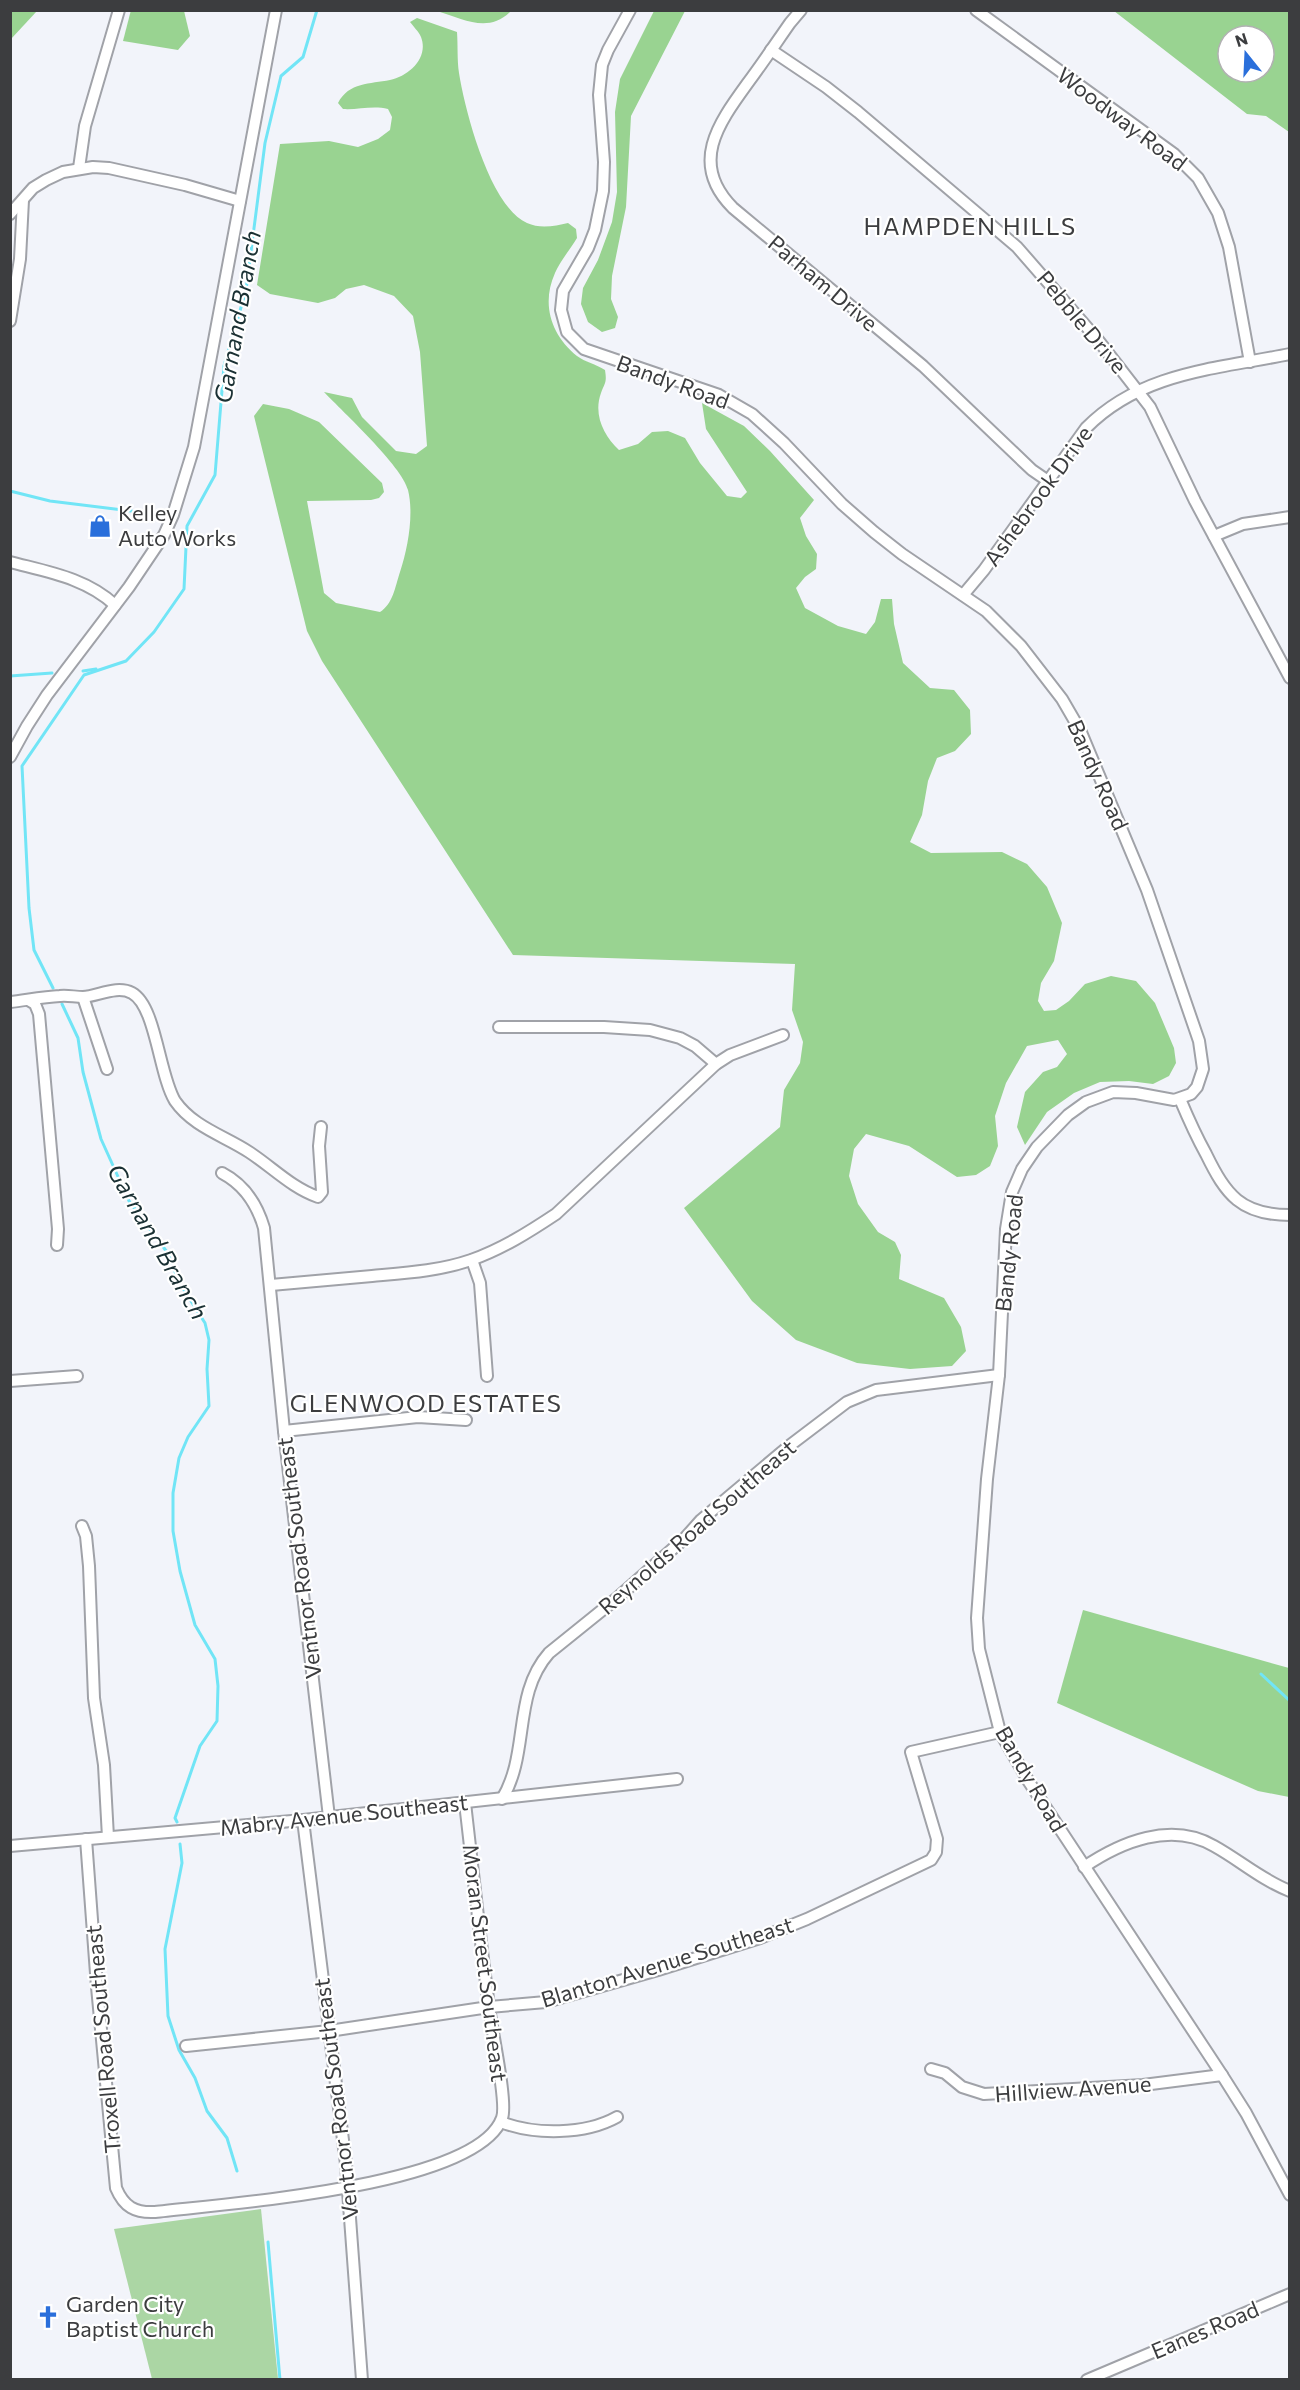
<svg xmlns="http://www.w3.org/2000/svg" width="1300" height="2390" viewBox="0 0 1300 2390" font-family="Commissioner,sans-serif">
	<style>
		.green { fill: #abd6a4 }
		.forest { fill: #99d391; fill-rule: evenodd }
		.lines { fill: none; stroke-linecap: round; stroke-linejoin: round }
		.stream { stroke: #71e5f6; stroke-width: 3 }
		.minor-casing { stroke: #a0a2a8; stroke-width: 14 }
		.minor { stroke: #fff; stroke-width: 10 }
		.labels { text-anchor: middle; stroke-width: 4.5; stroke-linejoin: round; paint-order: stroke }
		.street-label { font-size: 22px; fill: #3c3d3f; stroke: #fff }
		.poi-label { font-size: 22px; fill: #3c3d3f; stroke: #fff; text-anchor: start }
		.neighbourhood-label { font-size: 24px; letter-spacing: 1.5px; fill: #3c3d3f; stroke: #fff }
		.water-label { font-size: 24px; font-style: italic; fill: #1a3033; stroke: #fff }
	</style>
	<rect width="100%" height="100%" fill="#f2f4fa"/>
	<path class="green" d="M261 2209 278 2379H152L114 2229Z"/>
	<g class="forest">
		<path d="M11 10 37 11 11 39 10 11Z"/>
		<path d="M131 10 184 11 190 36 178 50 123 41Z"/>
		<path d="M437 11 511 10V11C488 34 464 19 437 11Z"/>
		<path d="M654 11H685L631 116 626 207 612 276 611 299 618 317 615 328 602 332 588 322 581 304 583 288 598 260 612 222 617 192 615 112 620 79Z"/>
		<path d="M1114 11H1289V132L1266 116 1247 114ZM1228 36H1264V72H1228Z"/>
		<path d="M417 18 457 32C458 46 457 60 459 73 465 111 490 207 527 223 540 229 555 226 568 223L576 229 577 238C570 250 560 261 555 273 541 304 551 335 577 356 585 362 596 364 605 370 607 383 605 382 601 393 593 415 604 436 619 450L638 444 652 432 668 431 685 438 700 463 727 496 741 498 747 492 706 429 702 403 744 426 770 451 814 500 800 518 806 536 817 554 816 569 805 577 796 588 805 608 838 626 866 634 875 622 881 599H892L894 624 903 663 930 688 954 690 970 710 971 734 955 751 937 758 928 781 922 815 910 842 931 853 1002 852 1027 864 1047 887 1062 923 1054 961 1041 983 1038 1001 1044 1011 1056 1010 1069 1001 1085 984 1111 976 1136 981 1155 1003 1174 1048 1176 1063 1169 1076 1153 1084 1129 1081 1100 1082 1074 1093 1047 1112 1025 1145 1017 1127 1025 1092 1043 1072 1057 1067 1067 1054 1058 1040 1027 1046 1006 1083 995 1116 998 1146 990 1166 976 1175 957 1177 909 1146 866 1134 854 1149 849 1176 858 1204 878 1232 895 1242 901 1255 899 1279 944 1298 961 1327 966 1351 952 1366 910 1369 857 1363 796 1340 752 1301 684 1208 780 1127 784 1090 800 1063 803 1042 792 1010 795 964 513 955 322 661 307 631 254 416 263 404 289 409 319 422 382 483 384 492 379 498 371 500 307 501 324 593 336 603 380 612C393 604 395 587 400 572 408 548 414 514 408 490 402 466 343 412 324 392L352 398 362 417 396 451 416 454 427 446 420 352 413 316 394 296 364 285 346 289 335 298 318 303 270 294 257 285 280 144 329 141 358 147 378 139 390 130 392 117 388 109C373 105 358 110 343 109L338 103C349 82 370 84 390 80 409 76 429 58 421 37 419 32 413 26 410 22Z"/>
		<path d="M1083 1610 1289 1668V1797L1258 1791 1057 1703Z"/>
	</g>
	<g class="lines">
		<g class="stream">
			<path d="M10 491 50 501 131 511 163 519"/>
			<path d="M83 671 96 669"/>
			<path d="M10 676 52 673"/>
			<path d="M53 988 34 950 29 908 22 766 84 675 126 661 154 632 184 589 187 526 215 475 224 366 246 290 265 143 281 76 303 57 317 10"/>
			<path d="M62 1004 78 1038 83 1072 101 1139 129 1201 167 1252 180 1284 205 1323 209 1340 207 1369 209 1406 188 1437 179 1458 173 1493V1531L180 1571 195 1625 215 1659 218 1686 217 1721 200 1746 175 1818 177 1822"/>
			<path d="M1261 1674 1290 1701"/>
			<path d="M180 1844 182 1863 165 1949 168 2016 179 2050 195 2078 207 2111 227 2138 237 2171"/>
			<path d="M268 2242 280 2380"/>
		</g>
		<g class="minor-casing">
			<g id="minor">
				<path d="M630 10 608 50 602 65 599 95 604 162 603 191 595 230 588 248 563 291 561 310 567 332 584 349 719 395 752 414 784 443 842 504 874 532 902 554 986 611 1021 646 1062 699 1080 730 1147 890 1199 1041 1203 1069 1197 1087 1191 1094 1174 1100 1136 1093 1113 1092 1086 1102 1068 1115 1037 1147 1022 1169 1012 1192 1006 1229 999 1375 987 1479 977 1618 979 1649 1000 1732 1029 1782 1222 2075 1246 2113 1290 2195"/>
				<path d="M801 10 790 23C776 43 762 64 747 84 718 124 689 164 733 208L923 366 1032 470 1048 481"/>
				<path d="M976 10 1174 154 1198 178 1218 213 1229 247 1250 362"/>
				<path d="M771 50 826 87 858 112 1017 247 1098 340 1150 407 1195 501 1290 678"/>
				<path d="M79 168 85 126 119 10"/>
				<path d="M10 214 33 188 46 180 63 172 93 167 109 168 185 185 240 201"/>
				<path d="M10 321 20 259 23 200"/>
				<path d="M1214 536 1243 524 1290 517"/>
				<path d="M10 562C48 572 86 578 115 605"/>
				<path d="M963 595 984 570 1086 428C1141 372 1216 369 1290 354"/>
				<path d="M10 757 27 726 47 695 129 587 164 535 173 515 194 447 276 10"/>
				<path d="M83 997 107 1069"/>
				<path d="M30 1001 35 1004 39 1014 58 1229 57 1245"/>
				<path d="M10 1002C27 1000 43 997 60 996 67 995 75 997 83 997 98 996 117 985 132 993 156 1006 159 1075 175 1101 193 1127 225 1136 249 1152 272 1167 292 1188 318 1197L322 1192 319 1146 321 1127"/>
				<path d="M499 1027H604L650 1030 680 1038 695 1046 716 1064"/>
				<path d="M1180 1099C1188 1118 1196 1136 1206 1154 1226 1195 1241 1215 1290 1215"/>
				<path d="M222 1173C245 1185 257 1204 264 1228L284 1431 329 1817"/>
				<path d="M472 1260 480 1283 487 1376"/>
				<path d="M271 1285C305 1282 338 1279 372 1276 405 1273 439 1271 471 1260 502 1249 529 1232 556 1214L716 1064 730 1055 783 1035"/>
				<path d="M10 1381 77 1376"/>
				<path d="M284 1431 418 1417 466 1420"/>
				<path d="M82 1526 86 1536 89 1566 94 1698 104 1765 108 1837"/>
				<path d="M502 1799C530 1753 512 1695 549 1653L616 1599 685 1538 701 1520 789 1446 847 1402 876 1390 999 1375"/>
				<path d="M303 1820 346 2164 362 2380"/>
				<path d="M86 1839 97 1987 116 2188C124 2207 135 2213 155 2212 222 2204 477 2187 502 2118 508 2102 491 2028 489 2006 480 1939 473 1871 465 1803"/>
				<path d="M10 1846 303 1820 677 1779"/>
				<path d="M1084 1867C1121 1842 1171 1821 1214 1846 1241 1861 1260 1879 1290 1891"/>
				<path d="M186 2046 329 2031 489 2007 546 2002 658 1970 760 1938 807 1919 931 1860 936 1852 937 1839 911 1752 1000 1732"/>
				<path d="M931 2069 945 2073 962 2087 984 2094 1143 2085 1222 2075"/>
				<path d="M501 2122C534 2135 585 2135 617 2117"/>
				<path d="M1087 2380 1290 2294"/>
			</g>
		</g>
		<use href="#minor" class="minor"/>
	</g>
	<defs>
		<g id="shop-bare" transform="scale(1.8)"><path d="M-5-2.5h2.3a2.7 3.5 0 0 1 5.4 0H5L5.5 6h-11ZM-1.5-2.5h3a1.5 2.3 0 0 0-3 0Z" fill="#2a6fdb" stroke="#fff" stroke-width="2.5" paint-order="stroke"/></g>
		<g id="church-bare" transform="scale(1.8)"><path d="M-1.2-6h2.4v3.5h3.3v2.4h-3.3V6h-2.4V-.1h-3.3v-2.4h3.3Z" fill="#2a6fdb" stroke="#fff" stroke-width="2.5" paint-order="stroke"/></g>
	</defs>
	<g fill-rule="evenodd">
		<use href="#shop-bare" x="100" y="526"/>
		<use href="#church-bare" x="48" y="2317"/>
	</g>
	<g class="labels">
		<g class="street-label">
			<text transform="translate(1122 119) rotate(37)" y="8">Woodway Road</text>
			<text transform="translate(823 283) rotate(40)" y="8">Parham Drive</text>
			<text transform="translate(1082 322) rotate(50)" y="8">Pebble Drive</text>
			<text transform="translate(673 382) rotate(20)" y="8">Bandy Road</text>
			<text transform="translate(1038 496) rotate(-54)" y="8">Ashebrook Drive</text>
			<text transform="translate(1098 775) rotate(66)" y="8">Bandy Road</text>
			<text transform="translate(1009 1253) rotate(-84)" y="8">Bandy Road</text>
			<text transform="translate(697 1527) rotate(-41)" y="8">Reynolds Road Southeast</text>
			<text transform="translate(299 1558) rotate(-97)" y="8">Ventnor Road Southeast</text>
			<text transform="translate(1031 1779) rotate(60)" y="8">Bandy Road</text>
			<text transform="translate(344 1815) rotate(-6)" y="8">Mabry Avenue Southeast</text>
			<text transform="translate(667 1962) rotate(-17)" y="8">Blanton Avenue Southeast</text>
			<text transform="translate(485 1963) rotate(83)" y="8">Moran Street Southeast</text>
			<text transform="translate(103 2039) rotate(-95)" y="8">Troxell Road Southeast</text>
			<text transform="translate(1073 2089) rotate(-4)" y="8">Hillview Avenue</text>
			<text transform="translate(336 2099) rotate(-97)" y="8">Ventnor Road Southeast</text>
			<text transform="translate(1205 2330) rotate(-23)" y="8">Eanes Road</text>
		</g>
		<g class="poi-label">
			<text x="118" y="521">Kelley<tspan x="118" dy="25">Auto Works</tspan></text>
			<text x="66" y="2312">Garden City<tspan x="66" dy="25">Baptist Church</tspan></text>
		</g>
		<g class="neighbourhood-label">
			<text x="970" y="235">HAMPDEN HILLS</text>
			<text x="426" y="1412">GLENWOOD ESTATES</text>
		</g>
		<g class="water-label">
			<text transform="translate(238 317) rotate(-80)" y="8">Garnand Branch</text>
			<text transform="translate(157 1242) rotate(60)" y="8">Garnand Branch</text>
		</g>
	</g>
	<rect width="1300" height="2390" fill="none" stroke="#3c3d3f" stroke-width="24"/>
	<g transform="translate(1246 54) rotate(342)"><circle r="28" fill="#ffffff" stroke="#b1b1b2" stroke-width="1.5"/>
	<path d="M0-4.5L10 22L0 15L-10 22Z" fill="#2a6fdb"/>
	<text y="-9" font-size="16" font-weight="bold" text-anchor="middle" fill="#3c3d3f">N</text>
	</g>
</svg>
